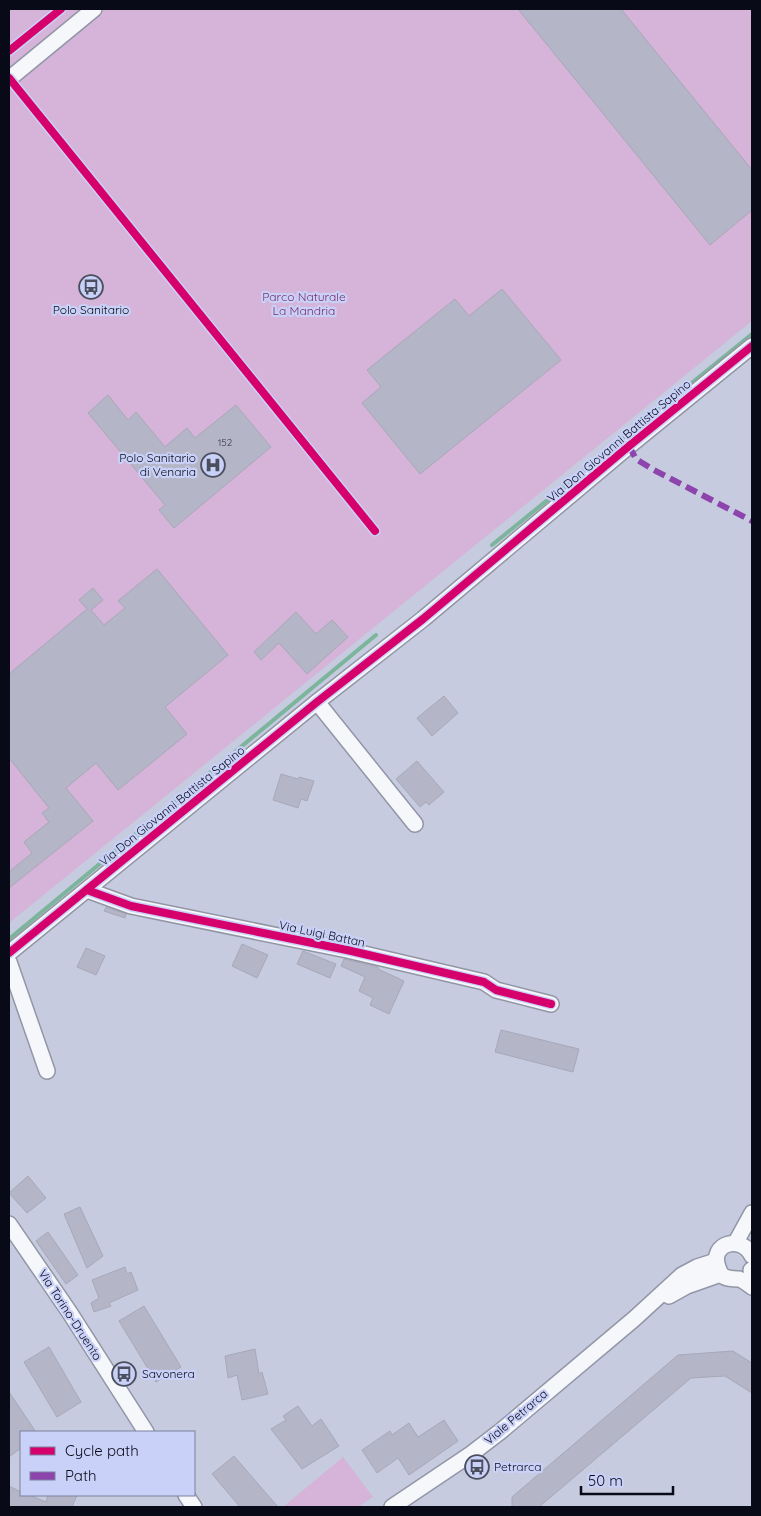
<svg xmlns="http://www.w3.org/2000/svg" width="761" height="1516" viewBox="0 0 761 1516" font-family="Quicksand,sans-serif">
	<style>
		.green { fill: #d6b3d8 }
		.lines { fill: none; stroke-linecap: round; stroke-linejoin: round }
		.stream { stroke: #7cb59b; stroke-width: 4 }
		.building { fill: #b4b5c6; stroke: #a7a8b8 }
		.minor-casing { stroke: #9296a6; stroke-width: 18 }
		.minor { stroke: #f6f7fa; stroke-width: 15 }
		.quiet { stroke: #8e44ad; stroke-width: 6; stroke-dasharray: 12 6; stroke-linecap: butt }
		.cycleway-casing { stroke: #c9d1f8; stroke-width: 11 }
		.cycleway { stroke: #d6006c; stroke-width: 8 }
		.labels { text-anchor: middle; stroke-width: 4.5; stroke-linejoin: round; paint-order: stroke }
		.number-label { font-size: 10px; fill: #363846 }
		.park-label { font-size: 12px; fill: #7a2b6a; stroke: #c9d1f8 }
		.poi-label { font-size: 12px; fill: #080a17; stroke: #c9d1f8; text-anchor: start }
		.street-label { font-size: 12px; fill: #080a17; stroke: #c9d1f8 }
	</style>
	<rect width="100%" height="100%" fill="#c6cbe0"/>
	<g class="green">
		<path d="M9 9H752V321L9 923Z"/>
		<path d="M343 1457 373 1497 358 1507H283Z"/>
	</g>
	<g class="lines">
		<g class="stream">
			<path d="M492 545 752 334"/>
			<path d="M9 939 376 635"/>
		</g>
	</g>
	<g class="building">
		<path d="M518 9H621L752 170V210L710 245Z"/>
		<path d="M502 289 561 360 420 474 362 403 381 387 367 370 455 299 469 316Z"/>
		<path d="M108 395 128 420 136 412 165 447 187 428 195 438 236 405 271 447 174 528 159 510 165 505 88 413Z"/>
		<path d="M157 569 228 655 165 707 187 734 118 790 96 763 66 788 93 821 9 888V872L32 853 24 842 49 822 42 813 49 808 9 758V674L87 609 79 600 93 588 103 600 91 610 104 625 125 608 118 601Z"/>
		<path d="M296 612 316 634 332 620 348 637 307 674 279 643 261 660 254 652Z"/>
		<path d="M444 696 458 713 432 736 417 718Z"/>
		<path d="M417 761 444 792 429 805 426 802 420 807 396 779Z"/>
		<path d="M281 774 298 779 299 777 314 781 307 801 301 799 298 808 273 800Z"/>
		<path d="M106 907 126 914 125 918 104 911Z"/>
		<path d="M242 944 268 955 257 978 232 966Z"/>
		<path d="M86 948 105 956 96 975 77 967Z"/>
		<path d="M303 951 336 964 330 978 297 964Z"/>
		<path d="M344 959 378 967V969L404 981 389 1014 370 1005 373 998 359 991 365 977 341 966Z"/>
		<path d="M501 1030 579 1049 573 1072 495 1052Z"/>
		<path d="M28 1176 46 1198 27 1213 9 1193Z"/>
		<path d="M80 1207 103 1256 87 1268 64 1214Z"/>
		<path d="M48 1232 78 1275 66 1284 36 1241Z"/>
		<path d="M125 1267 127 1274 131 1272 138 1290 109 1303 111 1306 94 1312 91 1303 99 1298 92 1280Z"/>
		<path d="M144 1306 181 1367 156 1382 119 1321Z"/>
		<path d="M49 1347 81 1402 57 1417 24 1362Z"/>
		<path d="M255 1349 259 1374 262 1372 268 1394 242 1400 237 1375 228 1378 225 1356Z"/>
		<path d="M733 1351 752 1363V1393L725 1376 691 1378 539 1507H512V1497L678 1355Z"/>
		<path d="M9 1392 36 1432H21V1448L9 1457Z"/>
		<path d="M298 1406 312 1426 321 1419 339 1446 302 1469 271 1429 286 1420 283 1416Z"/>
		<path d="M444 1420 458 1441 409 1475 398 1458 377 1473 362 1450 390 1431 392 1435 409 1423 418 1437Z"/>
		<path d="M234 1456 278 1507H240L212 1474Z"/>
		<path d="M9 1486 21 1492V1495H29L46 1502 48 1495H77L72 1507H9Z"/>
	</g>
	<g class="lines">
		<g class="minor-casing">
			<g id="minor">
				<path d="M9 79 94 9"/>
				<path d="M317 702 415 824"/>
				<path d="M87 890 131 906 347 950 484 982 496 990 551 1004"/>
				<path d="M9 953 317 702 423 619 629 446 752 346"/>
				<path d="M9 962 47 1071"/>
				<path d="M9 1224 70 1313 146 1432"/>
				<path d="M736 1242 752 1213"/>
				<path d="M752 1256C742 1234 709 1243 718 1267 718 1267 720 1273 721 1274 726 1280 732 1278 739 1279 743 1280 748 1284 752 1287"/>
				<path d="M751 1270 752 1271"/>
				<path d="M669 1296 687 1286 721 1274"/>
				<path d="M186 1495 194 1507"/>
				<path d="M392 1507 471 1454 501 1431 634 1319 682 1275 697 1267 716 1261"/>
			</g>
		</g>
		<use href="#minor" class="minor"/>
		<path class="quiet" d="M629 446 636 459 654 470 752 521"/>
		<g class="cycleway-casing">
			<g id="cycleway">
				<path d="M9 51 61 9"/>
				<path d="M9 78 375 531"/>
				<path d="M87 890 131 906 347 950 484 982 496 990 551 1004"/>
				<path d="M9 953 317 702 423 619 629 446 752 346"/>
			</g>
		</g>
		<use href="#cycleway" class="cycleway"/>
	</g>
	<defs>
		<g id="bus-ring" transform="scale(1.25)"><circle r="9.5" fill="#c9d1f8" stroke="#4a4e5d" stroke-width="1.5"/><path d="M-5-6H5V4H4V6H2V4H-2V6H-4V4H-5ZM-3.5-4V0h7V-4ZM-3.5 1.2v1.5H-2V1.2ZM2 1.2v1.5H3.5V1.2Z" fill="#4a4e5d"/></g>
		<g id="hospital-ring" transform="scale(1.25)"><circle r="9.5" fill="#c9d1f8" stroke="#4a4e5d" stroke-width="1.5"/><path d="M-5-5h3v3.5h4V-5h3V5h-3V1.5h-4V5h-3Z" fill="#4a4e5d"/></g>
	</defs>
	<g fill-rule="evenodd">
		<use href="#bus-ring" x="91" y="287"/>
		<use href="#hospital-ring" x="213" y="465"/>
		<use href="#bus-ring" x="124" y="1374"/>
		<use href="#bus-ring" x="477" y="1467"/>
	</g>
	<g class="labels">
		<g class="number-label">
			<text x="225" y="446">152</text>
		</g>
		<g class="park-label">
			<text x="304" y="301">Parco Naturale<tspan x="304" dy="14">La Mandria</tspan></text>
		</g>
		<g class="poi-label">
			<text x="91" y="314" text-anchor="middle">Polo Sanitario</text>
			<text x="196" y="462" text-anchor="end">Polo Sanitario<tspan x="196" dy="14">di Venaria</tspan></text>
			<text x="142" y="1378">Savonera</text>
			<text x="494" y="1471">Petrarca</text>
		</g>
		<g class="street-label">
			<text transform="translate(619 441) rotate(-40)" y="4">Via Don Giovanni Battista Sapino</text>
			<text transform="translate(172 806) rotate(-39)" y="4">Via Don Giovanni Battista Sapino</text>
			<text transform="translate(322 934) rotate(12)" y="4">Via Luigi Battan</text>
			<text transform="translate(70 1315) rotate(57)" y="4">Via Torino-Druento</text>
			<text transform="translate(516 1417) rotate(-40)" y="4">Viale Petrarca</text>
		</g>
	</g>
	<rect width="761" height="1516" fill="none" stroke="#080a17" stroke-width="20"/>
	<rect x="20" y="1431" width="175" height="65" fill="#c9d1f8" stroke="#7c819e"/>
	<rect x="30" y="1447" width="25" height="8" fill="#d6006c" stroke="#7c819e"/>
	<text x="65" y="1456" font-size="15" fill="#080a17">Cycle path</text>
	<rect x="30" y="1472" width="25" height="8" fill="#8e44ad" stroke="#7c819e"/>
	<text x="65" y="1481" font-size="15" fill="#080a17">Path</text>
	<path d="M581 1486v8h92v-8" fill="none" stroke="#080a17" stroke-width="2.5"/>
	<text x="588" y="1486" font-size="15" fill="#080a17" stroke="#c9d1f8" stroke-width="4" paint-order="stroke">50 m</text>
</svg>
